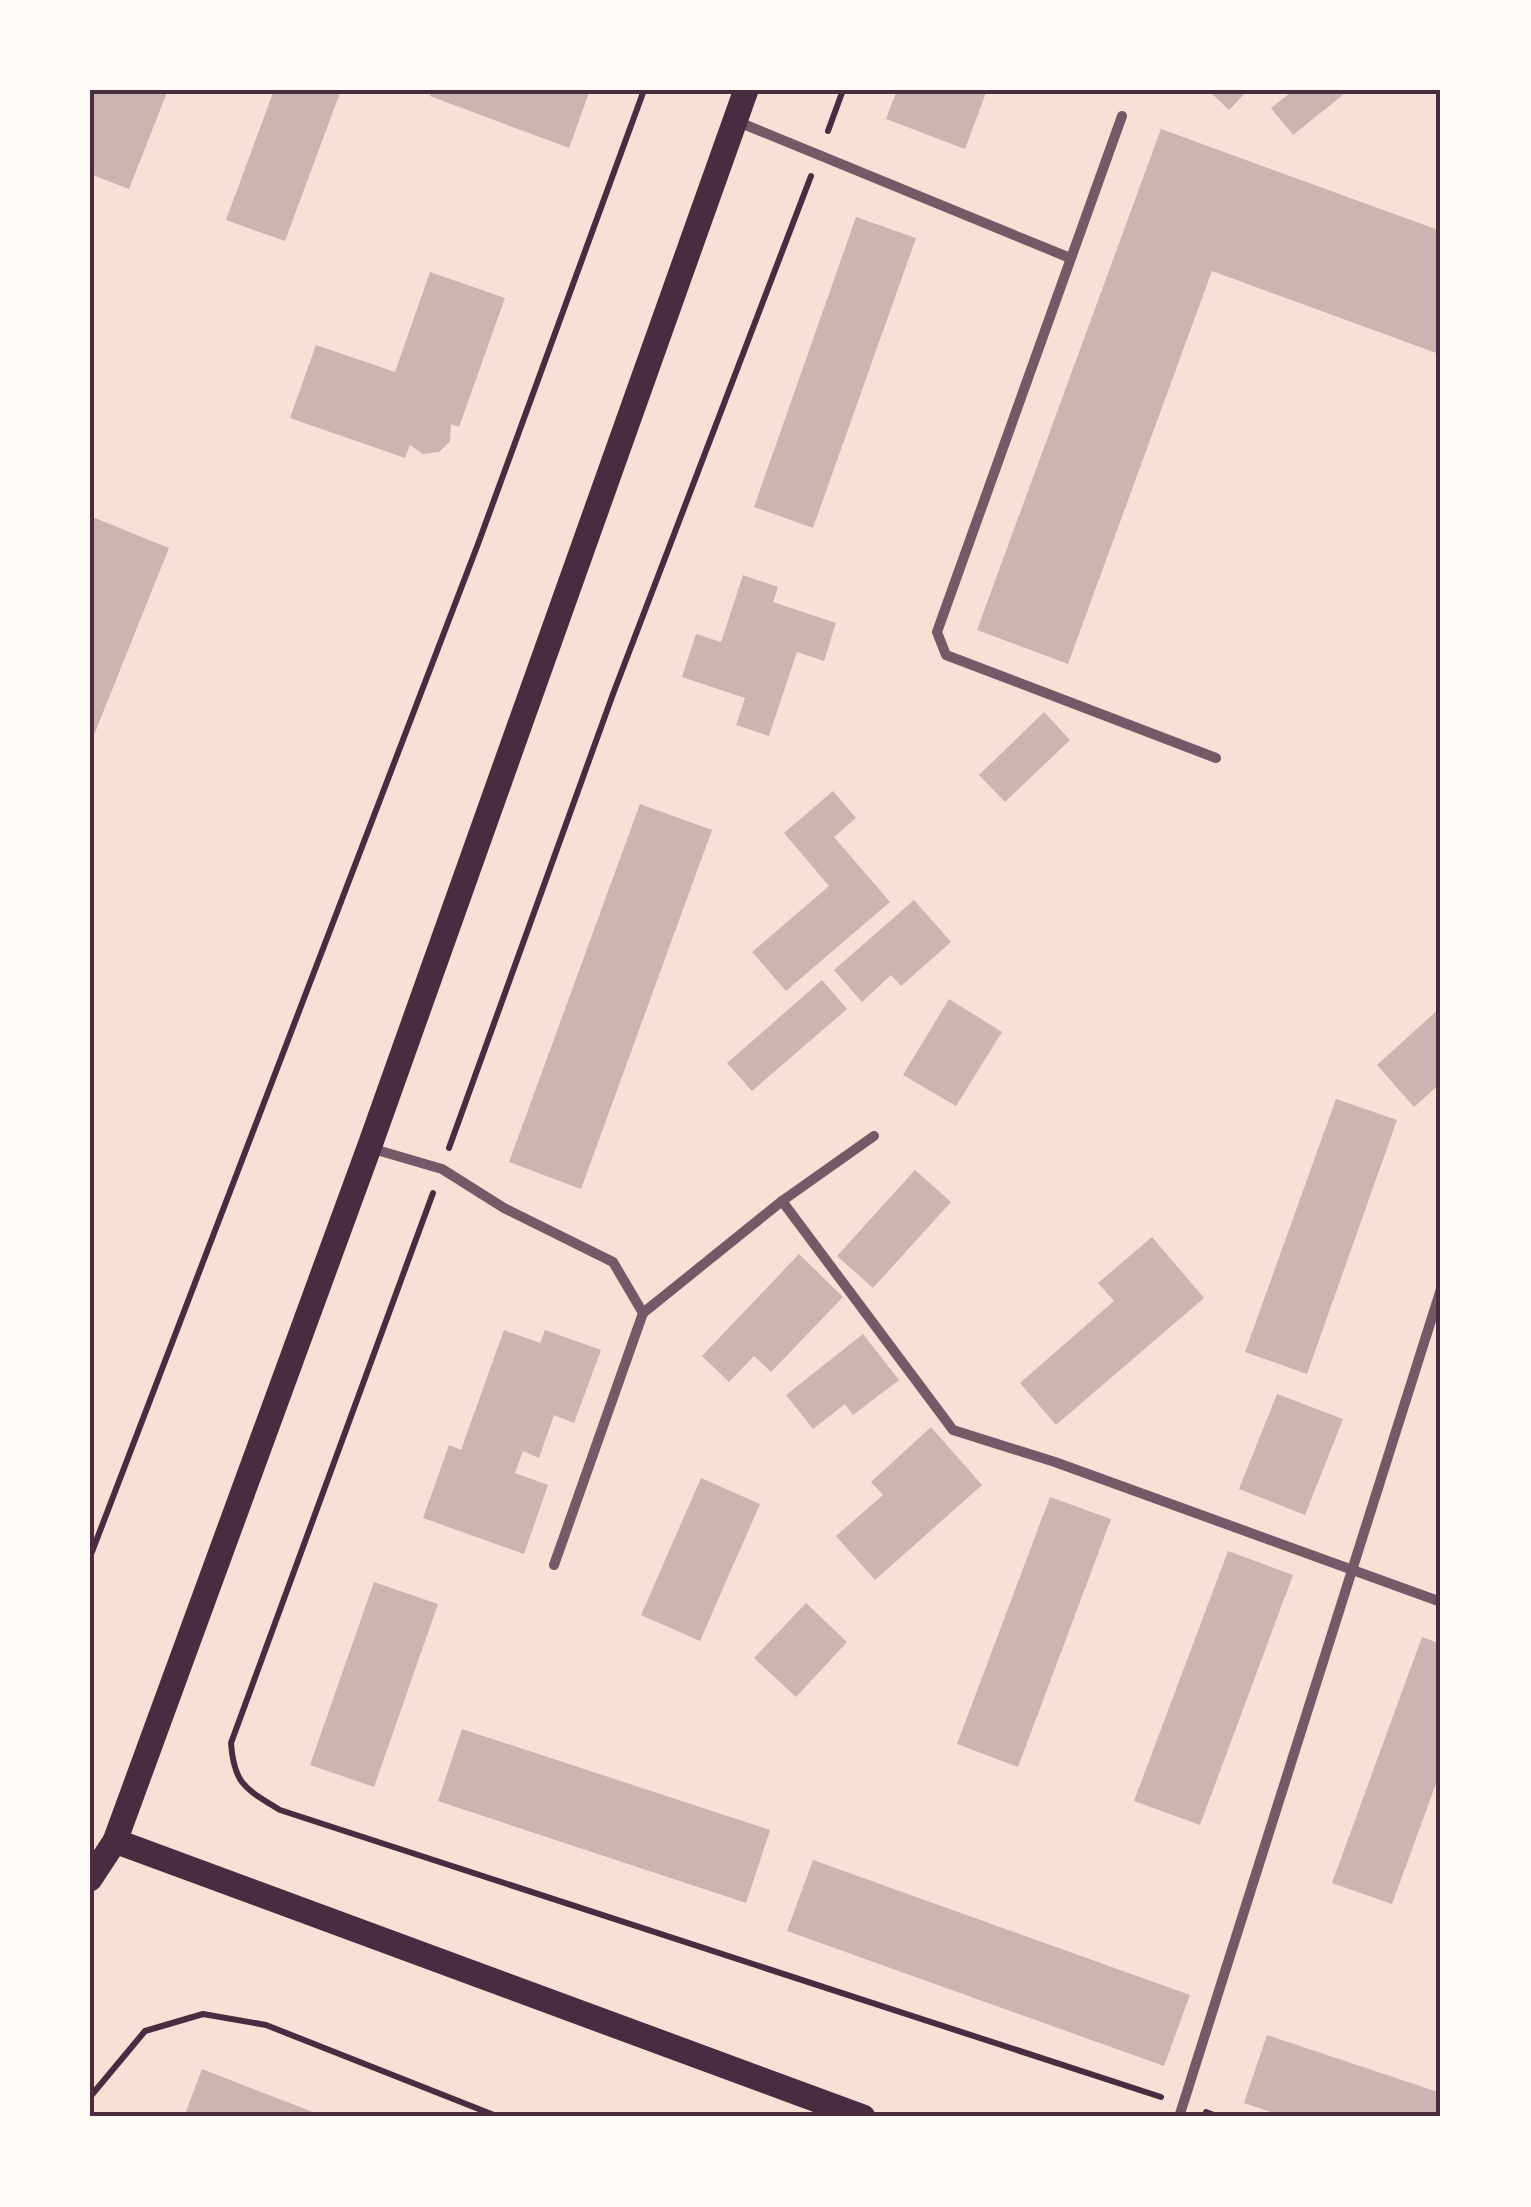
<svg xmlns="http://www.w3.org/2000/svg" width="1531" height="2207" viewBox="0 0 1531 2207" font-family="'Times New Roman',serif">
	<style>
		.building { fill: #ccb4b1 }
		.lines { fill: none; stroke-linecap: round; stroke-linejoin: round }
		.path { stroke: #4a2c40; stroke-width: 6 }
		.minor { stroke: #755966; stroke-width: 10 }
		.primary { stroke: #4a2c40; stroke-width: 25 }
		.neatline { fill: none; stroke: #4a2c40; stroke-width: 4 }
	</style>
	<rect width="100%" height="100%" fill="#f7e1d7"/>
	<g class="building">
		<path d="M91 90H168L129 189 90 174Z"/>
		<path d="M274 90H341L285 241 226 220Z"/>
		<path d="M432 90H590L569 148 430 96Z"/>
		<path d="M897 90H987L965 149 886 119Z"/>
		<path d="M1208 90H1248L1229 110Z"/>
		<path d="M1294 90H1349L1293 135 1271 108Z"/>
		<path d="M1161 129 1441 231V348L1439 354 1212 271 1068 664 977 630Z"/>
		<path d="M856 217 916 238 813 528 754 507Z"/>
		<path d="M430 272 505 298 459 427 451 424 450 441 439 452 423 454 410 445 405 458 290 418 316 345 395 372Z"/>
		<path d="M90 516 169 548 90 745Z"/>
		<path d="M743 575 778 587 773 602 836 623 824 661 797 652 769 736 736 725 745 698 682 677 696 634 721 642Z"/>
		<path d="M1044 712 1070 740 1005 802 979 775Z"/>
		<path d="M833 791 856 818 834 837 890 902 786 991 752 952 829 886 784 833Z"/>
		<path d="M640 804 712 830 581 1189 509 1162Z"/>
		<path d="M914 900 951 942 901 986 891 975 862 1002 834 970Z"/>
		<path d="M822 980 847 1009 752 1091 727 1063Z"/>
		<path d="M949 999 1002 1032 956 1106 903 1075Z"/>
		<path d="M1441 1007V1083L1414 1107 1377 1065Z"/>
		<path d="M1336 1099 1397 1120 1307 1374 1245 1352Z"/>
		<path d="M915 1170 951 1202 873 1288 837 1256Z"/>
		<path d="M1152 1237 1204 1298 1056 1425 1020 1383 1114 1301 1098 1283Z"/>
		<path d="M799 1254 843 1297 771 1372 754 1356 729 1382 702 1356Z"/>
		<path d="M504 1330 540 1343 545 1330 601 1350 574 1423 554 1415 539 1458 523 1451 515 1473 548 1485 524 1554 423 1518 449 1445 461 1450Z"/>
		<path d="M863 1334 899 1380 853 1415 845 1404 813 1429 786 1395Z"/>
		<path d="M1277 1394 1343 1419 1305 1515 1239 1489Z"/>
		<path d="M931 1427 982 1485 875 1580 836 1536 883 1495 871 1482Z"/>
		<path d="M701 1478 760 1504 700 1641 641 1615Z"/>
		<path d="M1050 1497 1111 1519 1018 1767 957 1744Z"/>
		<path d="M1228 1551 1293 1575 1200 1825 1134 1801Z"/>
		<path d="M374 1582 438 1604 374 1787 310 1765Z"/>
		<path d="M806 1603 847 1642 796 1697 754 1658Z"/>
		<path d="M1422 1637 1441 1644V1770L1392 1904 1332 1883Z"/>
		<path d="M462 1729 770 1830 746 1903 438 1801Z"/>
		<path d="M813 1860 1190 1995 1164 2066 787 1931Z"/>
		<path d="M1267 2035 1441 2093V2117H1285L1244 2103Z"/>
		<path d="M202 2069 326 2117H184Z"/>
	</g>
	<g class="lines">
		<g class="path">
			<path d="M828 131 843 90"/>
			<path d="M449 1148 613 694 811 176"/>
			<path d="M433 1193 231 1743C234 1785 246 1789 280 1810L1161 2097"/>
			<path d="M90 1557 478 544 644 90"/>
			<path d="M90 2097 145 2031 203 2014 266 2025 499 2117"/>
			<path d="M1206 2112 1219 2117"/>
		</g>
		<g class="minor">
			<path d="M1122 116 937 632 946 655 1216 758"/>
			<path d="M736 121 1070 258"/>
			<path d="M370 1148 442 1169 504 1208 613 1262 643 1313 554 1565"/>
			<path d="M782 1201 953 1430 1055 1462 1441 1602"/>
			<path d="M643 1313 782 1201 874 1136"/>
			<path d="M1179 2117 1441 1289"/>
		</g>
		<g class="primary">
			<path d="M115 1841 863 2117"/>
			<path d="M90 1879 115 1841 369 1148 746 90"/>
		</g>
	</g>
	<rect width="1531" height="2207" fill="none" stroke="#fffaf5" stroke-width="185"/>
	<rect x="92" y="92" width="1346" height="2022" class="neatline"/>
</svg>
